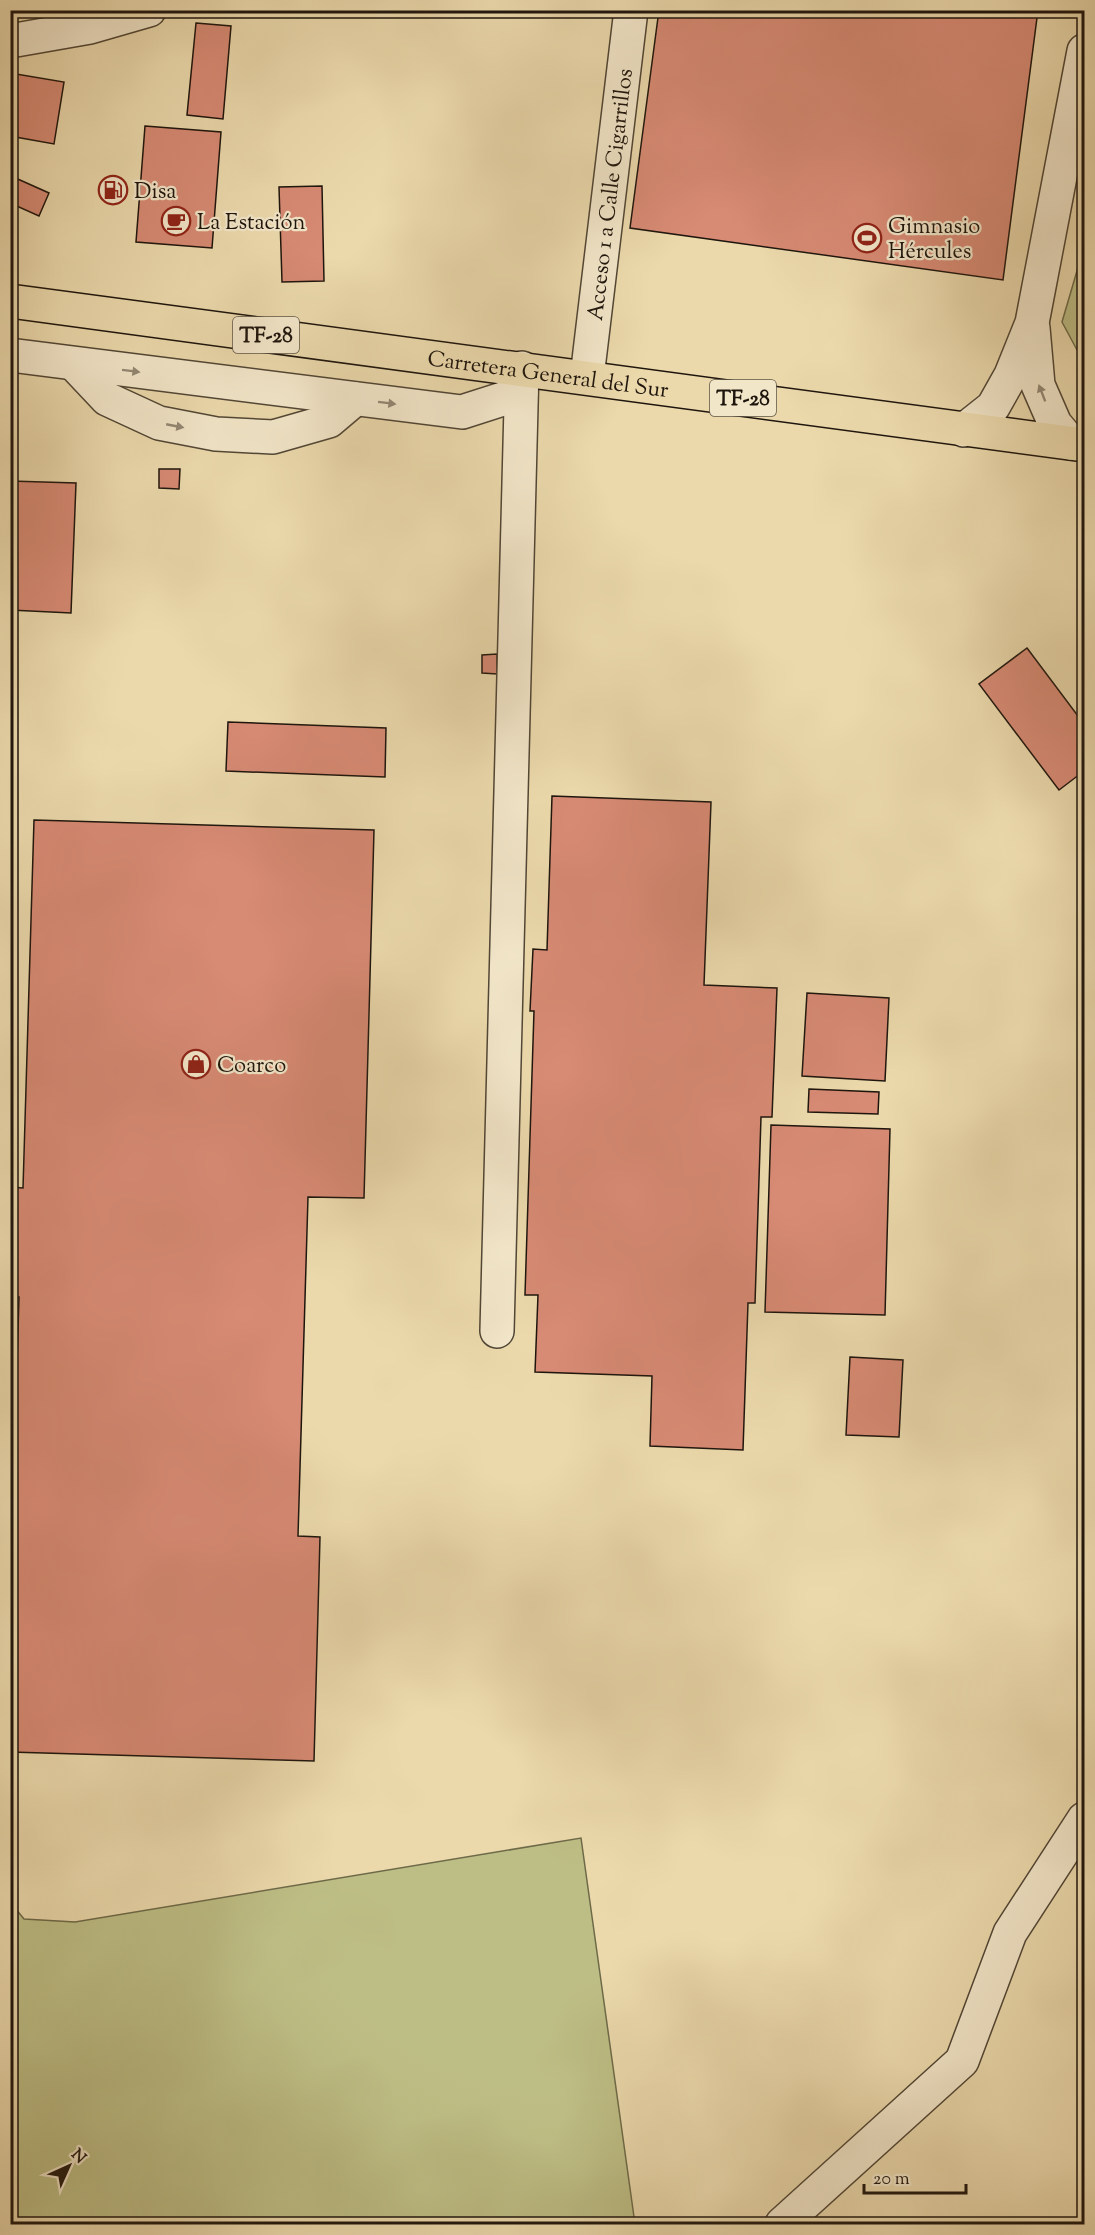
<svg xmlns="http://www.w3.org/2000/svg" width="1095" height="2235" viewBox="0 0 1095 2235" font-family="'Sorts Mill Goudy',serif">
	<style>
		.green { fill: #bdbe85; stroke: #6e6a49; stroke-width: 1.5 }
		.building { fill: #d78a74; stroke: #1e150d; stroke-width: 1.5 }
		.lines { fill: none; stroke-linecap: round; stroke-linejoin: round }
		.minor-casing { stroke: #514635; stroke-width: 36 }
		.major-casing { stroke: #1e150d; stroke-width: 36 }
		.minor { stroke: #f2e6c9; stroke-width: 33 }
		.major { stroke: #ebd9ac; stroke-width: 33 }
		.oneway { fill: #938874 }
		.labels { text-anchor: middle; stroke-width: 4.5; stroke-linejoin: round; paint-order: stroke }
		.shield { fill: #f2e6c9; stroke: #5e5445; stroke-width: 1.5 }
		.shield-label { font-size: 21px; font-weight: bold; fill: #1e150d }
		.poi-label { font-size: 22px; fill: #1e150d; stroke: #f2e6c9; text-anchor: start }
		.street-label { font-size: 22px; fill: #1e150d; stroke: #f2e6c9 }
	</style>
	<rect width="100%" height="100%" fill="#ebd9ac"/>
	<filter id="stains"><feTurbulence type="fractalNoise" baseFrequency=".00333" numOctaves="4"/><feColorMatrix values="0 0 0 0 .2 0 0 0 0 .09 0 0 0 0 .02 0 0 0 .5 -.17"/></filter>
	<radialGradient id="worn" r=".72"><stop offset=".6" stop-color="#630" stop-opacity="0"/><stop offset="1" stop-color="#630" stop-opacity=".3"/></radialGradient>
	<g class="green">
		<path d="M1084 247V363L1062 322Z"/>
		<path d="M581 1838 635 2224H11V1903L24 1919 75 1922Z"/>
	</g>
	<g class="building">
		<path d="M36 10H74L37 18Z"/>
		<path d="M659 10H1038L1003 280 630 228Z"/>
		<path d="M196 23 231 26 223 119 187 115Z"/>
		<path d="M10 73 64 82 54 144 10 136Z"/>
		<path d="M145 126 221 132 212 248 136 242Z"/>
		<path d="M11 176 49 193 39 216 10 203Z"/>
		<path d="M322 186 324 281 282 282 279 187Z"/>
		<path d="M159 469H180L179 489 159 488Z"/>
		<path d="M10 481 76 483 71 613 10 610Z"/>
		<path d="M1027 648 1084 724V771L1059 790 979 684Z"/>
		<path d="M497 654V674L482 673V655Z"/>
		<path d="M228 722 386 728 385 777 226 771Z"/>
		<path d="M552 796 711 802 704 985 777 988 772 1117H761L755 1303H748L743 1450 650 1446 652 1376 535 1372 538 1295H525L534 1011H530L533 949 547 950Z"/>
		<path d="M34 820 374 830 364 1198 308 1197 298 1536 320 1537 314 1761 10 1752V1528H12L19 1297H10V1187L23 1188Z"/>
		<path d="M807 993 889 998 885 1081 802 1076Z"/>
		<path d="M809 1089 879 1092 878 1114 808 1112Z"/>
		<path d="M771 1125 890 1129 885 1315 765 1312Z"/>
		<path d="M850 1357 903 1360 899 1437 846 1435Z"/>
	</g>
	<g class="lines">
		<g class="minor-casing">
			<g id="minor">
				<path d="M10 41 90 27 149 10"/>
				<path d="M1033 328 1038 385 1055 424 1071 443"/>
				<path d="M10 355 462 412 521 393"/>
				<path d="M74 364 107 399 159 423 216 434 273 437 329 421 355 399"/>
				<path id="s1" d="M587 377 631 10"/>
				<path d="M964 430 993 407 1011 375 1032 323 1084 51"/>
				<path d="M497 1331 522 368"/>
				<path d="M782 2224 962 2061 1010 1933 1084 1819"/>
			</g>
		</g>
		<g class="major-casing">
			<g id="major">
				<path id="s2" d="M10 301 1084 445"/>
			</g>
		</g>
		<use href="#minor" class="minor"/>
		<use href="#major" class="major"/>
	</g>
	<defs><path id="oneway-solid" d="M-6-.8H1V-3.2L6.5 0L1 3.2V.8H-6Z" transform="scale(1.5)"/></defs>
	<g class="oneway">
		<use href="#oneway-solid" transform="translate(131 371) rotate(7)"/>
		<use href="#oneway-solid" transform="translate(1042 393) rotate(-111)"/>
		<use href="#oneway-solid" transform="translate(387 403) rotate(7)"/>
		<use href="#oneway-solid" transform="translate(175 426) rotate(11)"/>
	</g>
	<defs>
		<g id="fuel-ring" transform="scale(1.5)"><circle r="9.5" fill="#f2e6c9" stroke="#8f2418" stroke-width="1.5"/><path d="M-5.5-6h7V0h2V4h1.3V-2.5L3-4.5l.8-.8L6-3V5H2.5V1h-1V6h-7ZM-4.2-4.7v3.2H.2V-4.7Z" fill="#8f2418"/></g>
		<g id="cafe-ring" transform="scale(1.5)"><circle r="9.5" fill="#f2e6c9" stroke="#8f2418" stroke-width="1.5"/><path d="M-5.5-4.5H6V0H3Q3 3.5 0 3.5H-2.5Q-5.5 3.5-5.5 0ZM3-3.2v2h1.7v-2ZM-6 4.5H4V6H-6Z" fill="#8f2418"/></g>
		<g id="stadium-ring" transform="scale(1.5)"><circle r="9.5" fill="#f2e6c9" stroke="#8f2418" stroke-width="1.5"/><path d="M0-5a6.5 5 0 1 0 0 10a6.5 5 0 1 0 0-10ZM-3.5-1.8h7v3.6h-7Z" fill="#8f2418"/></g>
		<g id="shop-ring" transform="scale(1.5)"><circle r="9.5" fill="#f2e6c9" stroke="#8f2418" stroke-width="1.5"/><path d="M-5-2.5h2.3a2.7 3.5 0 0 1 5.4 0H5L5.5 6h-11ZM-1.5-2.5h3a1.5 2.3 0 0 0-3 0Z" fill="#8f2418"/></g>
	</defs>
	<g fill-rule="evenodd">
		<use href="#fuel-ring" x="113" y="190"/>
		<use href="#cafe-ring" x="176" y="221"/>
		<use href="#stadium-ring" x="867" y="238"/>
		<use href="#shop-ring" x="196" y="1064"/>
	</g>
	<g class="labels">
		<g class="shield">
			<rect x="233" y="317" width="66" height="36" rx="4.5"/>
			<rect x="710" y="380" width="66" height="36" rx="4.5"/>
		</g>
		<g class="shield-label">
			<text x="266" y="342">TF-28</text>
			<text x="743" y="405">TF-28</text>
		</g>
		<g class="poi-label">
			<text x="134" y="198">Disa</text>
			<text x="197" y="229">La Estación</text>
			<text x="888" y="233">Gimnasio<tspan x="888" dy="25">Hércules</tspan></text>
			<text x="217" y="1072">Coarco</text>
		</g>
		<g class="street-label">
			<text dy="8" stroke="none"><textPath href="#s1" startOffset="184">Acceso 1 a Calle Cigarrillos</textPath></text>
			<text dy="8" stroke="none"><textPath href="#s2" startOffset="543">Carretera General del Sur</textPath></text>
		</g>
	</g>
	<rect width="1095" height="2235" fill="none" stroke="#ebd9ac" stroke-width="36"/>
	<rect x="12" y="12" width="1071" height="2211" fill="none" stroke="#1e150d" stroke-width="3"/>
	<rect x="18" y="18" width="1059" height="2199" fill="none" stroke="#1e150d" stroke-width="1.5"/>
	<g transform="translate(69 2166) rotate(45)" stroke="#f2e6c9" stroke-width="4.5" paint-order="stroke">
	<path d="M0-4.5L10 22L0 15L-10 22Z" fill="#1e150d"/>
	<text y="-9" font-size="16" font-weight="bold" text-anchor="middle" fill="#1e150d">N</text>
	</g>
	<path d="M864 2184v9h102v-9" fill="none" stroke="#1e150d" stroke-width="3"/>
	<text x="873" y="2184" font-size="18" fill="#1e150d" stroke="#f2e6c9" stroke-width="4.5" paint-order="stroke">20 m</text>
	<rect width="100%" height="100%" filter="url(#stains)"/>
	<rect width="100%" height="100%" fill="url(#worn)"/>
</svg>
